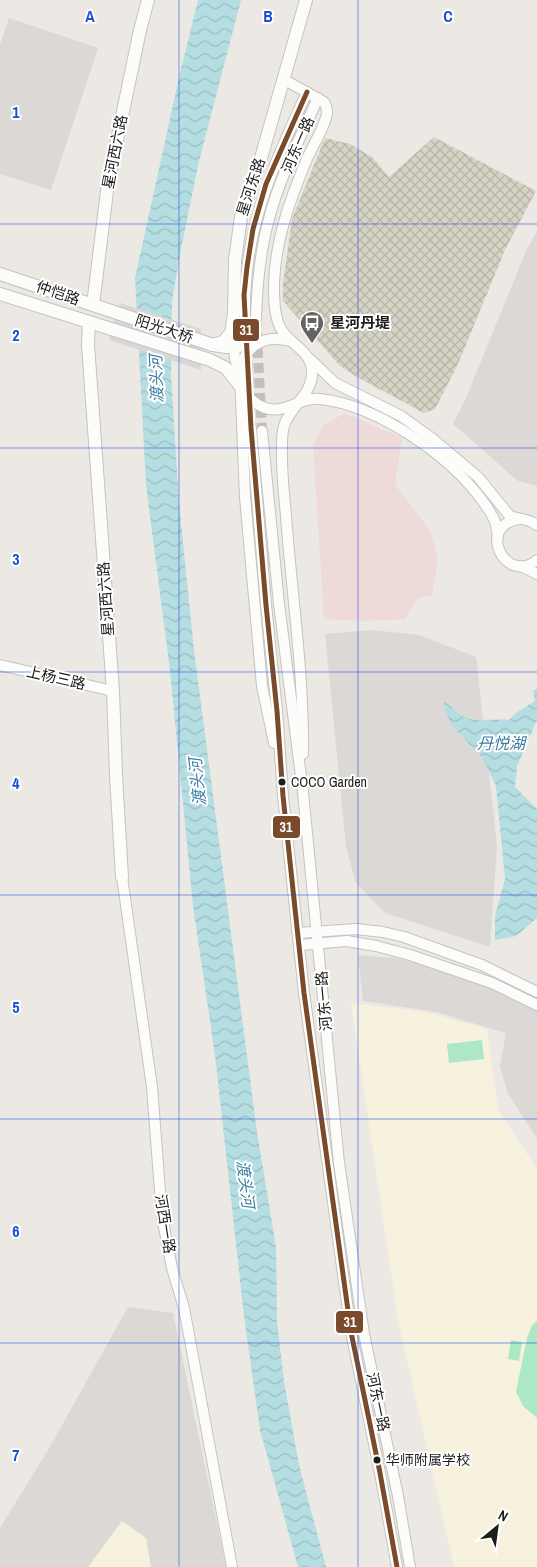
<svg xmlns="http://www.w3.org/2000/svg" width="537" height="1567" viewBox="0 0 537 1567" font-family="'Archivo Narrow','Noto Sans SC',sans-serif">
	<style>
		.residential { fill: #dbd8d6 }
		.commercial { fill: #efdada }
		.education { fill: #f6f2de }
		.construction { fill: url(#construction-cross-hatch) }
		.pitch { fill: #ace7c6 }
		.water { fill: url(#water-waves) }
		.pier { fill: #d8d7d5 }
		.lines { fill: none; stroke-linecap: round; stroke-linejoin: round }
		.minor-tunnel { stroke: #c3bfbc; stroke-width: 10; stroke-dasharray: 10 5; stroke-linecap: butt }
		.minor-casing { stroke: #c4c3c1; stroke-width: 12 }
		.tertiary-casing { stroke: #c4c3c1; stroke-width: 14 }
		.minor { stroke: #fcfcfb; stroke-width: 10 }
		.tertiary { stroke: #fcfcfb; stroke-width: 12 }
		.bus-1-casing { stroke: #fff; stroke-width: 9 }
		.bus-1 { stroke: #7a4b2a; stroke-width: 5 }
		.grid { fill: none; stroke: #1d4ed8; stroke-width: 1; stroke-opacity: 0.55 }
		.bus-dot { fill: #1d1d1d; stroke: #fff; stroke-width: 2 }
		.labels { text-anchor: middle; stroke-width: 4; stroke-linejoin: round; paint-order: stroke }
		.bus-label { font-size: 14px; fill: #1d1d1d; stroke: #fff; text-anchor: start }
		.street-label { font-size: 15px; fill: #1d1d1d; stroke: #fff }
		.poi-label { font-size: 15px; font-weight: bold; fill: #1d1d1d; stroke: #fff; text-anchor: start }
		.water-label { font-size: 16px; font-style: italic; fill: #3c7da4; stroke: #fff }
		.grid-label { font-size: 16px; text-anchor: middle; font-weight: bold; fill: #1d4ed8; stroke: #fff; stroke-width: 4; stroke-linejoin: round; paint-order: stroke }
		.line-badge { stroke: #fff; stroke-width: 2 }
		.badge-label { font-size: 14px; text-anchor: middle; font-weight: bold; fill: #fff }
	</style>
	<defs>
		<pattern id="construction-cross-hatch" width="8" height="8" patternUnits="userSpaceOnUse" patternTransform="scale(1.25)"><rect width="8" height="8" fill="#d6d3c5"/><path d="M0 0l8 8M0 8l8-8" fill="none" stroke="#b7b5a9"/></pattern>
		<pattern id="water-waves" width="16" height="10" patternUnits="userSpaceOnUse" patternTransform="scale(1.25)"><rect width="16" height="10" fill="#b5dee2"/><path d="M0 5q4-4 8 0t8 0" fill="none" stroke="#9bbec1"/></pattern>
	</defs>
	<rect width="100%" height="100%" fill="#ece8e4"/>
	<g class="residential">
		<path d="M9 18 98 48 51 190 0 174V45Z"/>
		<path d="M537 231V486L518 481 453 424 466 398 526 251Z"/>
		<path d="M372 630 419 635 476 657 497 844 490 947 385 913 356 883 346 847 325 634Z"/>
		<path d="M358 955 395 958 440 969 491 986 537 1010V1139L507 1092 500 1066 506 1033 436 1012 363 1001Z"/>
		<path d="M128 1307 173 1313 226 1567H0V1528L51 1445Z"/>
	</g>
	<path class="commercial" d="M345 413 402 438 395 485 430 530 438 560 432 595 418 598 405 619 364 621 324 619 313 444 324 425Z"/>
	<g class="education">
		<path d="M351 1003 425 1012 487 1029 498 1110 537 1169V1567H454L398 1320Z"/>
		<path d="M122 1521 146 1538 151 1567H88Z"/>
	</g>
	<path class="construction" d="M434 137 536 191 505 250 458 364 435 409 424 413 357 377 339 365 283 301V284L292 219 325 138 350 144 372 157 389 177Z"/>
	<g class="pitch">
		<path d="M482 1040 484 1059 449 1063 447 1044Z"/>
		<path d="M537 1321V1418L523 1406 516 1392 527 1338 532 1325Z"/>
		<path d="M511 1340 522 1342 519 1361 508 1359Z"/>
	</g>
	<g class="water">
		<path d="M198 0H241L199 161 181 249 172 301 171 375 179 503 194 650 257 1132 276 1247 277 1322 284 1381 299 1465 326 1567H298L260 1430 244 1316 215 1055 193 906 170 671 146 485 135 278 180 73Z"/>
		<path d="M537 688V720L517 766 515 787 537 809V918L516 936 495 940V916L505 879 496 786 482 757 452 726 444 708V701C450 705 457 714 464 717 478 723 494 718 509 720L517 712 535 701 533 691Z"/>
	</g>
	<path class="pier" d="M120 303 201 329V370L109 340Z"/>
	<g class="lines">
		<g class="minor-tunnel">
			<path d="M245 317 251 428"/>
			<path d="M256 318 262 431"/>
		</g>
		<g class="minor-casing">
			<g id="minor">
				<path d="M283 79 324 102C326 105 327 108 327 112 327 123 311 149 306 161 290 200 275 241 274 284 274 299 274 320 283 332 293 346 310 351 312 370 314 392 293 404 285 423 282 430 282 437 282 445 281 469 284 493 286 516 292 596 304 674 303 754"/>
				<path d="M245 317C243 230 272 169 307 92"/>
				<path d="M256 318C257 285 260 251 269 219 279 179 301 136 318 98"/>
				<path d="M233 340 235 358 240 375 245 497 262 686 274 743"/>
				<path d="M310 359 335 383 401 416 433 439 478 477 509 515C518 520 528 518 537 525"/>
				<path d="M240 373C244 345 264 334 290 341"/>
				<path d="M245 391C250 400 259 407 269 409 288 412 301 397 320 399 376 405 448 454 481 499 486 506 492 513 495 522 497 527 497 532 498 537"/>
				<path d="M251 428 266 605 277 711 283 796 304 993 351 1332 380 1473 397 1567"/>
				<path d="M262 431 279 604 303 792 339 1163 364 1334 398 1496 410 1567"/>
				<path d="M519 519C475 526 506 586 537 560"/>
				<path d="M521 566 537 574"/>
				<path d="M0 665 113 691"/>
				<path d="M122 877 152 1087 162 1217 172 1268 184 1308 232 1567"/>
				<path d="M298 933 356 929 383 932 404 937 482 965 537 992"/>
				<path d="M299 945 347 941 376 946 410 955 492 983 537 1005"/>
			</g>
		</g>
		<g class="tertiary-casing">
			<g id="tertiary">
				<path d="M0 274 213 345 227 347 255 344"/>
				<path d="M0 294 210 360 226 368 248 396"/>
				<path d="M93 305 108 183 140 30 148 0"/>
				<path d="M89 322 88 345 113 691 116 775 122 877"/>
				<path d="M212 345 223 342 231 333 234 313 235 260 241 217 261 158 306 0"/>
			</g>
		</g>
		<use href="#minor" class="minor"/>
		<use href="#tertiary" class="tertiary"/>
		<g class="bus-1-casing">
			<path id="bus-1" d="M307 92 266 184 253 229 247 267 244 295 251 428 266 605 277 711 283 796 304 993 351 1332 380 1473 397 1567"/>
		</g>
		<use href="#bus-1" class="bus-1"/>
	</g>
	<path class="grid" d="M179 0V1567M358 0V1567M0 224H537M0 448H537M0 672H537M0 895H537M0 1119H537M0 1343H537"/>
	<defs>
		<g id="bus-pin" transform="scale(1.25)"><path d="M0 17L-7.5 6A9.5 9.5 0 1 1 7.5 6Z" fill="#656463" stroke="#fff"/><path d="M-5-6H5V4H4V6H2V4H-2V6H-4V4H-5ZM-3.5-4V0h7V-4ZM-3.5 1.2v1.5H-2V1.2ZM2 1.2v1.5H3.5V1.2Z" fill="#fff"/></g>
	</defs>
	<g fill-rule="evenodd">
		<use href="#bus-pin" x="312" y="323"/>
	</g>
	<g class="bus-dot">
		<circle cx="282" cy="782" r="4.5"/>
		<circle cx="377" cy="1460" r="4.5"/>
	</g>
	<g class="labels">
		<g class="bus-label">
			<text x="291" y="787">COCO Garden</text>
			<text x="386" y="1465">华师附属学校</text>
		</g>
		<g class="street-label">
			<text transform="translate(298 145) rotate(-67)" y="5">河东一路</text>
			<text transform="translate(115 152) rotate(-79)" y="5">星河西六路</text>
			<text transform="translate(251 187) rotate(-72)" y="5">星河东路</text>
			<text transform="translate(58 293) rotate(19)" y="5">仲恺路</text>
			<text transform="translate(164 329) rotate(18)" y="5">阳光大桥</text>
			<text transform="translate(106 599) rotate(-94)" y="5">星河西六路</text>
			<text transform="translate(56 678) rotate(13)" y="5">上杨三路</text>
			<text transform="translate(324 1001) rotate(-95)" y="5">河东一路</text>
			<text transform="translate(165 1224) rotate(81)" y="5">河西一路</text>
			<text transform="translate(378 1402) rotate(78)" y="5">河东一路</text>
		</g>
		<g class="poi-label">
			<text x="330" y="328">星河丹堤</text>
		</g>
		<g class="water-label">
			<text transform="translate(156 379) rotate(-92)" y="6">渡头河</text>
			<text x="501" y="749">丹悦湖</text>
			<text transform="translate(197 782) rotate(-96)" y="6">渡头河</text>
			<text transform="translate(246 1184) rotate(83)" y="6">渡头河</text>
		</g>
	</g>
	<g class="grid-label">
		<text x="90" y="22">A</text>
		<text x="268" y="22">B</text>
		<text x="448" y="22">C</text>
		<text x="16" y="118">1</text>
		<text x="16" y="341">2</text>
		<text x="16" y="565">3</text>
		<text x="16" y="789">4</text>
		<text x="16" y="1013">5</text>
		<text x="16" y="1237">6</text>
		<text x="16" y="1461">7</text>
	</g>
	<g class="line-badge">
		<rect x="232" y="318" width="28" height="24" rx="5" fill="#7a4b2a"/>
		<rect x="272" y="815" width="29" height="24" rx="5" fill="#7a4b2a"/>
		<rect x="335" y="1310" width="29" height="24" rx="5" fill="#7a4b2a"/>
	</g>
	<g class="badge-label">
		<text x="246" y="335">31</text>
		<text x="286" y="832">31</text>
		<text x="350" y="1327">31</text>
	</g>
	<g transform="translate(497 1527) rotate(29)" stroke="#ffffff" stroke-width="4" paint-order="stroke">
	<path d="M0-4L9 19L0 12L-9 19Z" fill="#1d1d1d"/>
	<text y="-8" font-size="14" font-weight="bold" text-anchor="middle" fill="#1d1d1d">N</text>
	</g>
</svg>
